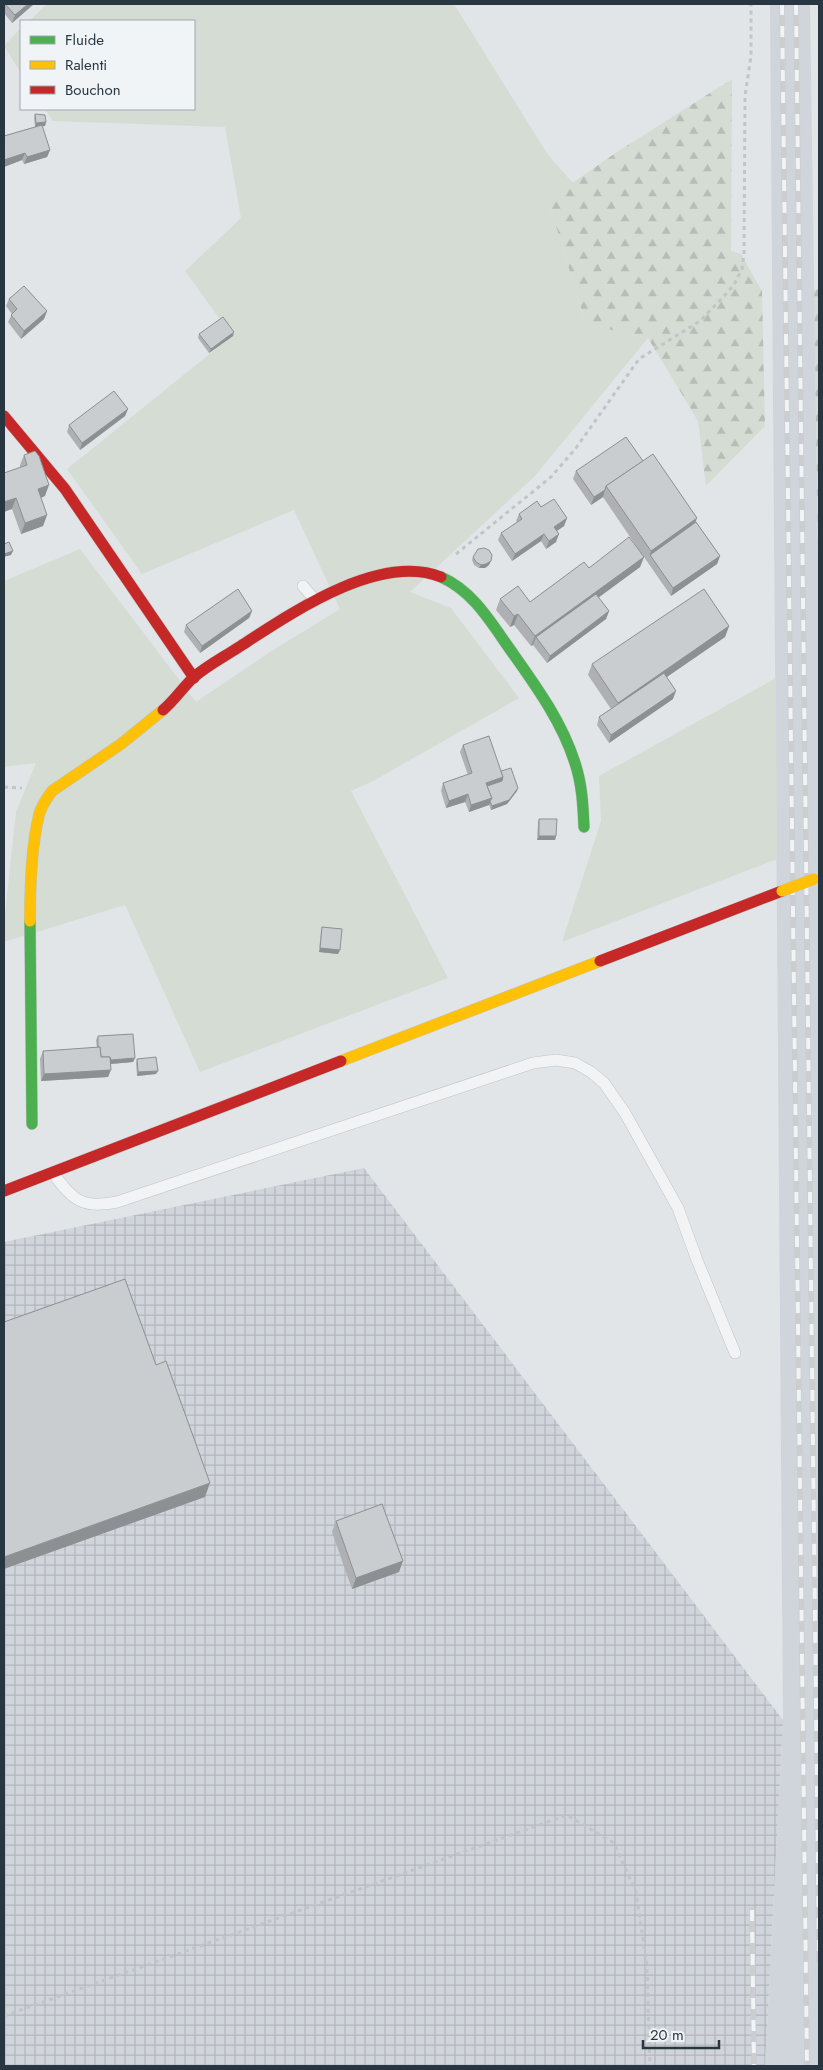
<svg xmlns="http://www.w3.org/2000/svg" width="823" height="2070" viewBox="0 0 823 2070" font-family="Jost,sans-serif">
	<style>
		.built { fill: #d0d5db }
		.industrial { fill: url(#industrial-grid) }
		.green { fill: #d4dcd3 }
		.forest { fill: url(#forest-firs) }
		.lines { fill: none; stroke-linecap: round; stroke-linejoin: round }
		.lane-casing { stroke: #c0c3c6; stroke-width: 12 }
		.fast-casing { stroke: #c0c3c6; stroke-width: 12 }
		.slow-casing { stroke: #c0c3c6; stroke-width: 12 }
		.jam-casing { stroke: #c0c3c6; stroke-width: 12 }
		.path { stroke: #c1c5c8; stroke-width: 3; stroke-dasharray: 4 4; stroke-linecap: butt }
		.lane { stroke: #f2f3f4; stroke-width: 11 }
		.fast { stroke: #4caf50; stroke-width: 11 }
		.slow { stroke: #ffc107; stroke-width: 11 }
		.jam { stroke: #c62828; stroke-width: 11 }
		.rail-casing { stroke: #cbcdcf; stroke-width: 5.5 }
		.rail { stroke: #f0f4f7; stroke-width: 4; stroke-dasharray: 11; stroke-linecap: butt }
		.slow-bridge-casing { stroke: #bec2c6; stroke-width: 12; stroke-linecap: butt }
		.slow-bridge { stroke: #ffc107; stroke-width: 11 }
		.wall { fill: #aeb0b3 }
		.shaded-wall { fill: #8d9092 }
		.building { fill: #cacdd0; stroke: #8d9092 }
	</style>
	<defs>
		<pattern id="industrial-grid" width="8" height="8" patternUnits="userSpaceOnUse" patternTransform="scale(1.25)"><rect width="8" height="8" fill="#d0d5db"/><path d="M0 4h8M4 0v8" fill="none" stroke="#b3b7bd"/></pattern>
		<pattern id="forest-firs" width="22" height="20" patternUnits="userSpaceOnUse" patternTransform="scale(1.25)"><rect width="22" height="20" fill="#d4dcd3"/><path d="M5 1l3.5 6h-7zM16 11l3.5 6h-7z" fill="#b6bdb6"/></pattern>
	</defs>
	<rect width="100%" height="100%" fill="#e2e5e8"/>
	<path class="built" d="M770 4H810L819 615V2066H765L783 1720Z"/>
	<path class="industrial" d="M364 1168 783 1720 765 2066H4V1242Z"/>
	<g class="green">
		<path d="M47 4H454L548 155 573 183 548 200 586 324 648 338 535 476 410 592 451 608 519 698 375 780 351 791 448 978 200 1072 125 905 4 942V923L16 812 36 763 4 767V581L80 549 196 702 270 652 340 609 294 510 142 574 67 469 232 336 185 271 241 218 225 127 53 121 45 109H194V21H29Z"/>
		<path d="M21 28V73L4 46Z"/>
		<path d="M776 678 777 859 562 942 601 821 599 776Z"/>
	</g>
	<g class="forest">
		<path d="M732 79 731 251 741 254 762 291 765 426 706 486 698 421 648 338 586 324 548 200 617 152Z"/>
		<path d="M819 289V615L814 290Z"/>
	</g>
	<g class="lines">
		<g class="lane-casing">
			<g id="lane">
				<path d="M303 586 314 599"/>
				<path d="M53 1173C73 1201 83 1209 117 1202L533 1063 556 1060 575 1063 591 1072 604 1083 625 1113 678 1208 697 1260 735 1353"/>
			</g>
		</g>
		<g class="fast-casing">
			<g id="fast">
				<path d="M441 577C471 590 489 619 507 645 533 682 561 719 575 763 582 784 583 805 584 827"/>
				<path d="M30 921 32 1124"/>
			</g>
		</g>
		<g class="slow-casing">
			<g id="slow">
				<path d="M30 921C30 888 31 847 39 815 41 806 47 798 52 791L121 744 163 710"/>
				<path d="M341 1061 600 961"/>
			</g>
		</g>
		<g class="jam-casing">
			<g id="jam">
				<path d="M4 416 65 489 194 678"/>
				<path d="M163 710C175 700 183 687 194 677 208 665 224 657 239 647 290 614 379 552 441 577"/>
				<path d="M600 961 782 891"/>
				<path d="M4 1191 341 1061"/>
			</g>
		</g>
		<g class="path">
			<path d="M456 554 551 477 576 448 639 359 700 321 727 293 735 283 742 269 744 254 745 96 751 56V4"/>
			<path d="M4 787 22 788"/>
			<path d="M4 2016 567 1815 614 1843 636 1892 647 1966 650 2066"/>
		</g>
		<use href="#lane" class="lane"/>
		<use href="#fast" class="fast"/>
		<use href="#slow" class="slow"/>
		<use href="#jam" class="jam"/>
		<g class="rail-casing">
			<g id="rail">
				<path d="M782 4 807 2066"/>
				<path d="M796 4 819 1960"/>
				<path d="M752 1910 754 2066"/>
			</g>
		</g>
		<use href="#rail" class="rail"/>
		<g class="slow-bridge-casing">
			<path id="slow-bridge" d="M782 891 814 879"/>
		</g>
		<use href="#slow-bridge" class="slow-bridge"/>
	</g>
	<g class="wall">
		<path d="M4 4H34L12 23 4 13Z"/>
		<path d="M35 114 46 122 45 126H42L50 150 47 157 24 164 22 160 4 167V136L37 126 35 127 34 118Z"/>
		<path d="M9 299 47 311 44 319 21 339 8 322 12 314 6 306Z"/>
		<path d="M199 334 233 336 209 353 198 338Z"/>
		<path d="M128 409 125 416 80 450 67 432 69 425Z"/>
		<path d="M24 455 45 496 41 498 47 515 43 526 21 534 12 509 20 467V465Z"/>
		<path d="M643 461 696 522 720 556 717 564 671 596 644 557 640 567 598 598 609 611 606 619 547 663 533 645 531 646 514 625 510 627 496 610 500 599 530 602 589 568 643 556 603 497 591 505 573 479 576 471Z"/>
		<path d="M541 507 567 518 564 526 557 531 556 542 546 549 541 541 512 561 498 540 501 533 517 522 516 521 519 514Z"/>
		<path d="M473 557 489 565 485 568H479L474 565 472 560Z"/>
		<path d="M252 611 249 618 200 653 184 632 186 625Z"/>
		<path d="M729 626 725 637 667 677 673 699 609 743 597 725 599 717 611 709 588 675 592 664Z"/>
		<path d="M463 745 501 771 517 791 507 804 491 810 489 805 469 812 465 802 446 808 441 791 443 783 468 775 460 752Z"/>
		<path d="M539 819 556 836 555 840H537L538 822Z"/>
		<path d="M322 927 340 950 338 954 319 952 321 931Z"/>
		<path d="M98 1036 135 1058 133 1062 111 1064 108 1077 41 1081 40 1059 43 1051 97 1048 96 1040Z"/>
		<path d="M137 1059 156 1074 137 1076 136 1063Z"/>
		<path d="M336 1521 399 1572 352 1589 332 1532Z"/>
	</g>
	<g class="shaded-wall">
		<path d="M28 4H34L12 23 15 15Z"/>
		<path d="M46 122 45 126 35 127 36 123Z"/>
		<path d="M50 150 47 157 24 164 27 157Z"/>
		<path d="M25 153 22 160 4 167V160Z"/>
		<path d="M47 311 44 319 21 339 24 331Z"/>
		<path d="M234 332 233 336 209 353 211 349Z"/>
		<path d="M128 409 125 416 80 450 82 443Z"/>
		<path d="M49 485 45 496 34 500 38 489Z"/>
		<path d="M605 490 603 497 591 505 594 497Z"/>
		<path d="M16 498 12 509 4 512V502Z"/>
		<path d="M47 515 43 526 21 534 25 523Z"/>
		<path d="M567 518 564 526 552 534 554 527Z"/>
		<path d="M697 518 693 529 650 555 651 551Z"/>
		<path d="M544 534 541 541 512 561 515 554Z"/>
		<path d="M559 534 556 542 546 549 549 541Z"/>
		<path d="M13 551 11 555 4 557V554Z"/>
		<path d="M720 556 717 564 671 596 673 588Z"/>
		<path d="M644 557 640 567 539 641 536 637 533 645 531 646 535 636Z"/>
		<path d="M491 561 489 565 485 568H479L481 565Z"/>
		<path d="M252 611 249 618 200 653 202 646Z"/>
		<path d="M609 611 606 619 547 663 550 656Z"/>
		<path d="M518 614 514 625 510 627 514 616Z"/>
		<path d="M729 626 725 637 614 713 618 703Z"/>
		<path d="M676 691 673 699 609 743 611 735Z"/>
		<path d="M503 777 501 785 486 789V783Z"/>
		<path d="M518 788 517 791 507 804 491 810 492 806Z"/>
		<path d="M468 794 465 802 446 808 449 801Z"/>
		<path d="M492 798 489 805 469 812 471 805Z"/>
		<path d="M539 836H556L555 840H537Z"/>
		<path d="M320 948 340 950 338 954 319 952Z"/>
		<path d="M135 1058 133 1062 98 1065 99 1061Z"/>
		<path d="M111 1070 108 1077 41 1081 44 1074Z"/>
		<path d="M158 1071 156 1074 137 1076 138 1072Z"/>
		<path d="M210 1483 205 1497 4 1569V1557Z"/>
		<path d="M403 1561 399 1572 352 1589 356 1578Z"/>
	</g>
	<g class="building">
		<path d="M5 4H28L15 15Z"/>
		<path d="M35 114 45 115 46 122 36 123Z"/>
		<path d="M42 125 50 150 27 157 25 153 4 160V136Z"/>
		<path d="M24 286 47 311 24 331 11 315 17 309 9 299Z"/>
		<path d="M223 317 234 332 211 349 199 334Z"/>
		<path d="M114 391 128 409 82 443 69 425Z"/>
		<path d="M626 437 643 461 606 486 605 490 594 497 576 471Z"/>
		<path d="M35 451 39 456 49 485 38 489 47 515 25 523 16 498 4 502V473L27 465 24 455Z"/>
		<path d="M653 454 697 518 651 551 606 486Z"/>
		<path d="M554 499 567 518 554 527 559 534 549 541 544 534 515 554 501 533 522 519 519 514 537 501 541 507Z"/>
		<path d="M696 522 720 556 673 588 650 555Z"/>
		<path d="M629 537 644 557 535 636 518 614 514 616 500 599 518 586 530 602 584 562 589 568Z"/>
		<path d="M9 542 13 551 4 554V544Z"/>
		<path d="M484 548 489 550 492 555 491 561 486 564 481 565 476 562 473 557 478 549Z"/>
		<path d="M238 589 252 611 202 646 186 625Z"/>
		<path d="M704 589 729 626 618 703 592 664Z"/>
		<path d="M596 594 609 611 550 656 536 637Z"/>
		<path d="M664 673 676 691 611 735 599 717Z"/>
		<path d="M489 736 503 777 486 783 492 798 471 805 468 794 449 801 443 783 472 773 463 745Z"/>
		<path d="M511 768 518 788 509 800 492 806 490 801 492 798 487 786 502 781 503 777 501 771Z"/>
		<path d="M539 819H557L556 836H539Z"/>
		<path d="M322 927 342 929 340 950 320 948Z"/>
		<path d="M133 1034 135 1058 111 1060 110 1057H101L100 1047H98V1036Z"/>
		<path d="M100 1047 101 1057H110L111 1070 44 1074 43 1051Z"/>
		<path d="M156 1057 158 1071 138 1072 137 1059Z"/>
		<path d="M125 1279 156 1365 166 1361 210 1483 4 1557V1322Z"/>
		<path d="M382 1504 403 1561 356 1578 336 1521Z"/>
	</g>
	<rect width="823" height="2070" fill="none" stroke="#283642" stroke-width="10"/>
	<rect x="20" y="20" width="175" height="90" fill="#f0f4f7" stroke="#a0a8af"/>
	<rect x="30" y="36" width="25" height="8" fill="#4caf50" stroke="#a0a8af"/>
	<text x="65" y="45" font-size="15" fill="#283642">Fluide</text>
	<rect x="30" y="61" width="25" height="8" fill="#ffc107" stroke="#a0a8af"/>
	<text x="65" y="70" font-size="15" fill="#283642">Ralenti</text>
	<rect x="30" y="86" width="25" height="8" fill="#c62828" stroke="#a0a8af"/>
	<text x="65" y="95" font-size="15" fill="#283642">Bouchon</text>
	<path d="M643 2040v8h76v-8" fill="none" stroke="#283642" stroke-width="2.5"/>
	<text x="650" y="2040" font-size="15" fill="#283642" stroke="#f0f4f7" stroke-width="4" paint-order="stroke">20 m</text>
</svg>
